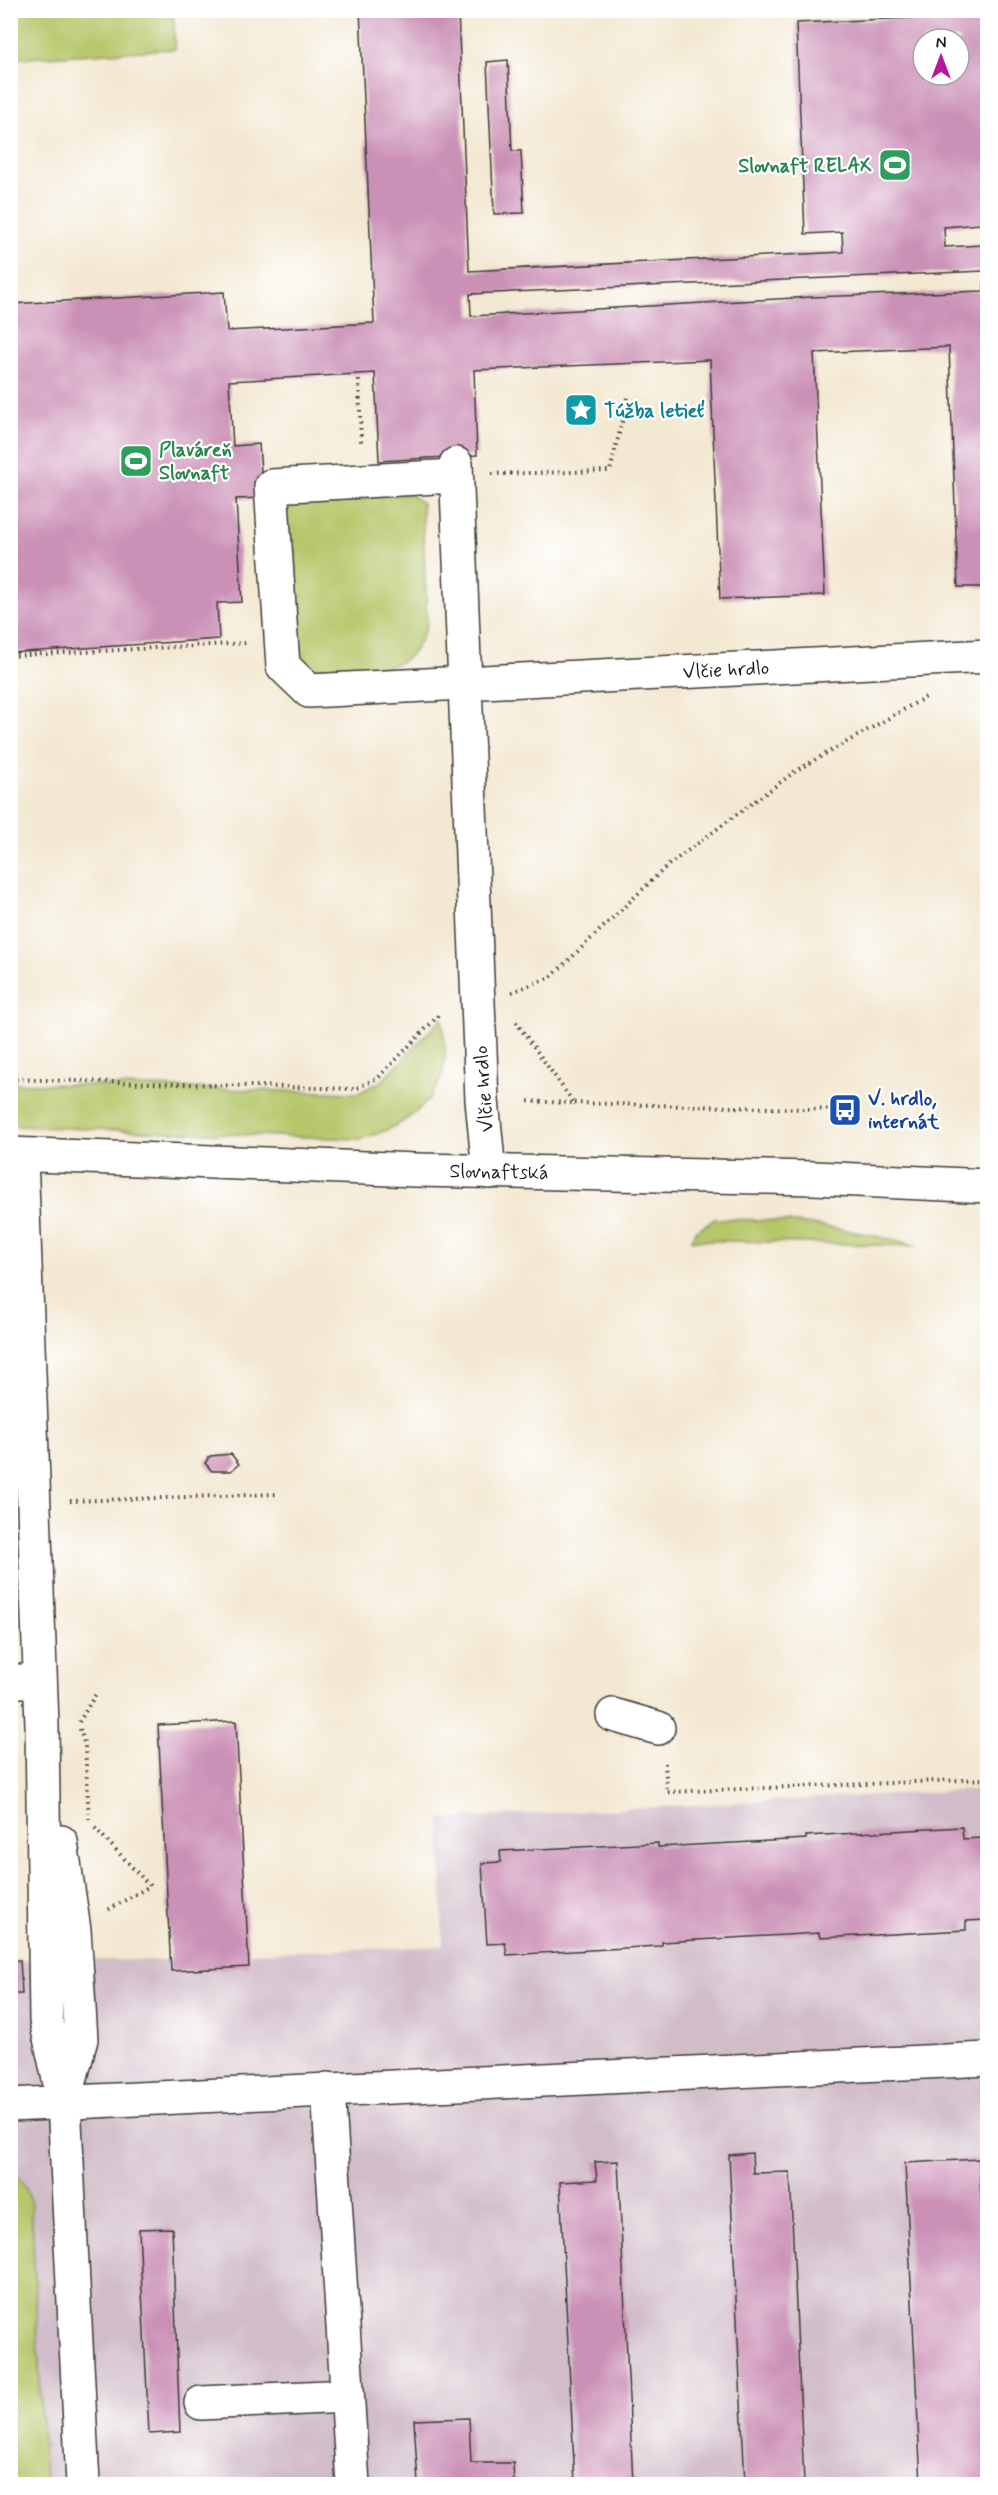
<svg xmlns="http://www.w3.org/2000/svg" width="998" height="2495" viewBox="0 0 998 2495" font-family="Mynerve,sans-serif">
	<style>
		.industrial { fill: #d1bdc9 }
		.green { fill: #b6c669; stroke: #697142; stroke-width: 1.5 }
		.building { fill: #cb90b6; fill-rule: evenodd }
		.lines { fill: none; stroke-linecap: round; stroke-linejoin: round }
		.minor-casing { stroke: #3c3b37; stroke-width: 36 }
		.major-casing { stroke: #3c3b37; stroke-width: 36 }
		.path { stroke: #3c3b37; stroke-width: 4; stroke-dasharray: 1.5 4.5; stroke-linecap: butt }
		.minor { stroke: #fff; stroke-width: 33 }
		.major { stroke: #fff; stroke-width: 33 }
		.labels { text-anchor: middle; stroke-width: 4.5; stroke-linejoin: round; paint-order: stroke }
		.leisure-label { font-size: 20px; font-weight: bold; fill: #27864d; stroke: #fff; text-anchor: end }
		.culture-label { font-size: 20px; font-weight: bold; fill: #0d838f; stroke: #fff; text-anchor: start }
		.street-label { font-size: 20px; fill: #1c1c1c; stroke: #fff }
		.transit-label { font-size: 20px; font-weight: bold; fill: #164399; stroke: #fff; text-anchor: start }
	</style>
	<rect width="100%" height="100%" fill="#fff"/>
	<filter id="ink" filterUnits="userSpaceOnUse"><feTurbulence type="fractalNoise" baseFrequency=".0167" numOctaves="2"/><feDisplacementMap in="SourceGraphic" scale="12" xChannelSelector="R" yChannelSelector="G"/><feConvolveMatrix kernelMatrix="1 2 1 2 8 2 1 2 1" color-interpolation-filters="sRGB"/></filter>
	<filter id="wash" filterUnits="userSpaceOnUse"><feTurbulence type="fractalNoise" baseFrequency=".008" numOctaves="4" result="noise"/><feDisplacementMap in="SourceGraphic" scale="24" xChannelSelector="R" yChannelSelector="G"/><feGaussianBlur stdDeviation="1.35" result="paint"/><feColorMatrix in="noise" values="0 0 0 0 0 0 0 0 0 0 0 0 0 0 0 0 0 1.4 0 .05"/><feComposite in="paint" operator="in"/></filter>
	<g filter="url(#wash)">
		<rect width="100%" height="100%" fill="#f3e8d1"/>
		<path class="industrial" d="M987 1789V2484H11L10 1960H171V1971L249 1967V1953L443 1946 440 1819Z"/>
		<g class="green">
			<path d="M11 10 173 11 175 49 11 59Z"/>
			<path d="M409 494 422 503 427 624C422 636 418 649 408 657 388 674 341 669 315 669L306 664 298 641 295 550 280 540 288 501Z"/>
			<path d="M442 1018C443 1030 446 1043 445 1055 444 1102 400 1129 360 1139L11 1126V1083L358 1093 382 1081Z"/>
			<path d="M715 1219C783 1218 852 1229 918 1246L692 1240 695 1231Z"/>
			<path d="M11 2168 26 2188 31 2202 45 2484H11Z"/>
		</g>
		<g id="blocks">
			<g class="building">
				<path d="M360 10H458L469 271 843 252 842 232 805 234 796 23 932 17 931 10H988V587H958L949 347 814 353 825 595 720 599 710 360 474 370 477 455 379 461 375 373 229 381 233 446 259 444 263 498 236 499 242 602 217 603 219 639 10 653V304L224 292 227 331 374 323ZM923 39H959V75H923ZM981 224 982 245 945 247 944 227ZM984 271V291L811 297 471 316 470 294Z"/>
				<path d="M508 60 512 151H521L524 213 494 214 487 62Z"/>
				<path d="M231 1454 239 1464 231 1471H212L205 1463 210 1456Z"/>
				<path d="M236 1721 249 1967 171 1971 158 1725Z"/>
				<path d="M962 1827 963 1839 981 1838 986 1915V1920L966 1921V1930L820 1938 819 1933 662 1942V1945L658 1946 507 1955 505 1943 487 1944 482 1863 501 1862 500 1851 658 1843V1847L806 1839V1836Z"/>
				<path d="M20 1960 22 1994H10V1961Z"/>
				<path d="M752 2153 753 2173 790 2172 804 2484H745L729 2155Z"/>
				<path d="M979 2159 988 2327V2484H921L905 2163Z"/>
				<path d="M618 2161 633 2484H575L560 2182 597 2180 595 2162Z"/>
				<path d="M172 2228 180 2432 149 2434 139 2229Z"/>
				<path d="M469 2418 471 2463H513L514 2484H418L414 2420Z"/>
				<path d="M232 2479V2484H213V2480Z"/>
			</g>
		</g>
	</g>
	<g filter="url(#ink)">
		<use href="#blocks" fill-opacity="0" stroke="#3c3b37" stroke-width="1.5"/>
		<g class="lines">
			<g class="minor-casing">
				<g id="minor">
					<path d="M456 464 482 1100 489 1172"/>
					<path d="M456 476 271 486 283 666 309 691 988 656"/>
					<path d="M21 1155 42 1725 46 2020 64 2102 83 2484"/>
					<path d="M10 1681H40"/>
					<path d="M613 1715 658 1728"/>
					<path d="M61 1842 74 1930 81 2039 65 2099"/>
					<path d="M328 2089 353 2484"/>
					<path d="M10 2105 988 2059"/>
					<path d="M201 2403 347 2396"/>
				</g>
			</g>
			<g class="major-casing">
				<path id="major" d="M10 1154 416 1170 814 1178 988 1186"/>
			</g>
			<g class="path">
				<path d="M359 380 361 445"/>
				<path d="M492 474 610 471 628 397"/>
				<path d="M10 656 247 643"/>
				<path d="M512 992 551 977 667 866 797 770 926 697"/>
				<path d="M516 1022 574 1103 524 1101"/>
				<path d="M10 1079 355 1089 379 1077 440 1014"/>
				<path d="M574 1103 845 1110"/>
				<path d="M70 1501 278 1494"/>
				<path d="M79 1722 97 1692"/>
				<path d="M80 1729 85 1746 89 1819"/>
				<path d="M665 1763 667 1792 988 1779"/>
				<path d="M95 1828 150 1886 108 1910"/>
			</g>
			<use href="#minor" class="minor"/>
			<use href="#major" class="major"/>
		</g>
	</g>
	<defs>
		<g id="stadium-square" transform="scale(1.725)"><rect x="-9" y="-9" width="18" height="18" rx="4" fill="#2e9e5b" stroke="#fff"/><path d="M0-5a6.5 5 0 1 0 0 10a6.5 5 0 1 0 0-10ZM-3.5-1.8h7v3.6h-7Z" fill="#fff"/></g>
		<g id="sight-square" transform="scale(1.725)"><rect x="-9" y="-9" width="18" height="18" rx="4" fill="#0f9aa8" stroke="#fff"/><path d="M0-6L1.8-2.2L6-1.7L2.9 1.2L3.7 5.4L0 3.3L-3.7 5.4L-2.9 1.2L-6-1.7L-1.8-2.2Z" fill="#fff"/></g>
		<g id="bus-square" transform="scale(1.725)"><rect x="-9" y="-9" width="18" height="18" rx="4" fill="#1a4fb4" stroke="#fff"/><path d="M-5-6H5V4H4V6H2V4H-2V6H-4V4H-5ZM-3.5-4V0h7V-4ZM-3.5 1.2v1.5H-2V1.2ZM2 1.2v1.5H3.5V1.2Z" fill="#fff"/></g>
	</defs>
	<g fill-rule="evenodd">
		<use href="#stadium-square" x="895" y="165"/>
		<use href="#sight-square" x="581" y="410"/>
		<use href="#stadium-square" x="136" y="461"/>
		<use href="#bus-square" x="845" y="1110"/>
	</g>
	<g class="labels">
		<g class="leisure-label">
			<text x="872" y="172">Slovnaft RELAX</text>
			<text x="159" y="456" text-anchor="start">Plaváreň<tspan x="159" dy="23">Slovnaft</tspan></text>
		</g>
		<g class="culture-label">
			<text x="604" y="417">Túžba letieť</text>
		</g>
		<g class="street-label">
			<text transform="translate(726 669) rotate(-3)" y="7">Vlčie hrdlo</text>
			<text transform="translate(483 1089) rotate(-94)" y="7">Vlčie hrdlo</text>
			<text transform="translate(499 1171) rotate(1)" y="7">Slovnaftská</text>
		</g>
		<g class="transit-label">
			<text x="868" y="1105">V. hrdlo,<tspan x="868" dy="23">internát</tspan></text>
		</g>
	</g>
	<rect width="998" height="2495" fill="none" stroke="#fff" stroke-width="36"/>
	<g transform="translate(941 57)"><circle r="28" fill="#ffffff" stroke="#a4a4a4" stroke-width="1.5"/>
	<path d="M0-4.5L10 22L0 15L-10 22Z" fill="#b5179e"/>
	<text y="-9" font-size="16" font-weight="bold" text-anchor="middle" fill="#1c1c1c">N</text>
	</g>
</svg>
